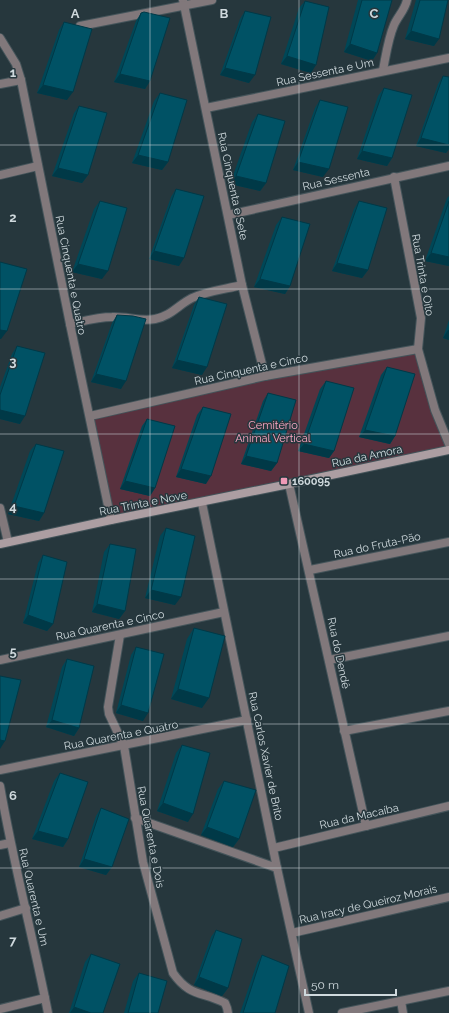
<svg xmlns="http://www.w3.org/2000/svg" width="449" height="1013" viewBox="0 0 449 1013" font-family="Raleway,sans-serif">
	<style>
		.green { fill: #58313e }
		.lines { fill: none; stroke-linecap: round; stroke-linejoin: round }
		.street-casing { stroke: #44545a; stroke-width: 10 }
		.secondary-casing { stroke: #44545a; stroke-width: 10 }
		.street { stroke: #81787b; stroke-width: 8 }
		.secondary { stroke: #ac9ea2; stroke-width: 8 }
		.wall { fill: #004757 }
		.shaded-wall { fill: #003947 }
		.building { fill: #005265; stroke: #003947 }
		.grid { fill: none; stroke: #cfd9dd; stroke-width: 1; stroke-opacity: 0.55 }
		.poi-dot { fill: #f09ab6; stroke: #26373d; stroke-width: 1.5 }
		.labels { text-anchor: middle; stroke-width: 3; stroke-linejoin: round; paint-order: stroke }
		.street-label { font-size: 11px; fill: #cfd9dd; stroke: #26373d }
		.park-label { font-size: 11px; fill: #fda8c4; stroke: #26373d }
		.poi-label { font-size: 11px; font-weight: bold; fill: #cfd9dd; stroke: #26373d; text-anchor: start }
		.grid-label { font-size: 13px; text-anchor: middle; font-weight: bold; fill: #cfd9dd; stroke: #26373d; stroke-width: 3; stroke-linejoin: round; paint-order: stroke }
	</style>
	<rect width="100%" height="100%" fill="#26373d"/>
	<path class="green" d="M418 349 449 450 111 520 90 416 265 376Z"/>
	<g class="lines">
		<g class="street-casing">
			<g id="street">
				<path d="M183 0 242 285 265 376"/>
				<path d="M80 26 212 0"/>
				<path d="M0 38 16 64 21 80 70 324 111 520"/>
				<path d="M383 70C386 55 388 39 394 25 398 16 405 10 407 0"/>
				<path d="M0 84 21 80"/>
				<path d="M206 108 449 58"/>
				<path d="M0 175 38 166"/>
				<path d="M394 177 421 318 418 349 435 410 449 444"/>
				<path d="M228 215 449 166"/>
				<path d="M70 324C84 321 98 317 112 317 127 316 140 322 155 319 171 316 178 305 192 298 207 291 226 289 242 285"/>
				<path d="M90 416 265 376 418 349"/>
				<path d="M289 484 366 826"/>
				<path d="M202 503 277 868 309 1013"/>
				<path d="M0 508 8 542"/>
				<path d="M310 570 449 542"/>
				<path d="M120 635 108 707 109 714 124 746 143 862 173 973C190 997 201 991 225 1003L227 1008 228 1013"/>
				<path d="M0 660 224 612"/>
				<path d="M329 660 449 636"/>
				<path d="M344 731 449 711"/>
				<path d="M0 770 247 720"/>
				<path d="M0 786C13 862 33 937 48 1013"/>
				<path d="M135 818 277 868"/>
				<path d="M0 845 10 843"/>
				<path d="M274 848 449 806"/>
				<path d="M0 916 26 908"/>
				<path d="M292 933 449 897"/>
				<path d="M401 1001 403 1013"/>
				<path d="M0 1009 45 998"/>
				<path d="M342 1013 449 991"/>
			</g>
		</g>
		<g class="secondary-casing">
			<path id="secondary" d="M0 544 111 520 289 484 449 450"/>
		</g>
		<use href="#street" class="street"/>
		<use href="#secondary" class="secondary"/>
	</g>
	<g class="wall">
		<path d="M358 0H392L377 53 372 61 344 52Z"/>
		<path d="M416 0H448L434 46 405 39Z"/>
		<path d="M305 1 311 73 281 64 299 8Z"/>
		<path d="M245 11 249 83 220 75 240 19Z"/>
		<path d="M141 13 150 81 145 89 114 82 136 21Z"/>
		<path d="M64 22 67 100 37 93 59 30Z"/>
		<path d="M443 76 449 77V149L446 153 416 146 438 84Z"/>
		<path d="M384 88 392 158 387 166 357 159 378 96Z"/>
		<path d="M160 93 168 162 162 170 132 163 154 101Z"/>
		<path d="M320 100 323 177 293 170 315 108Z"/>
		<path d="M79 106 88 175 82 183 52 176 74 113Z"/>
		<path d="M258 114 266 183 260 191 230 184 252 122Z"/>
		<path d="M176 189 179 266 149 259 171 197Z"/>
		<path d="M449 196V266L425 261 447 198Z"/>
		<path d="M100 201 102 279 72 272 94 209Z"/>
		<path d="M359 201 368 270 362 278 332 271 354 209Z"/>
		<path d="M282 217 290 286 285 294 254 287 276 225Z"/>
		<path d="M199 297 202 375 172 368 194 305Z"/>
		<path d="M117 315 121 389 91 382 112 323Z"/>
		<path d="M449 320V340L443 338Z"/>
		<path d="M17 346 20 424 0 419V387L12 354Z"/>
		<path d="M387 367 395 436 390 444 359 437 381 375Z"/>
		<path d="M326 381 334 451 329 458 298 451 320 389Z"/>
		<path d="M268 393 277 463 271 471 241 464 263 401Z"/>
		<path d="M203 407 206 484 176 477 197 415Z"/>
		<path d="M147 419 155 488 150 496 120 489 142 426Z"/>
		<path d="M36 444 44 513 39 521 8 514 30 451Z"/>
		<path d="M166 528 175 605 145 598 160 536Z"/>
		<path d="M110 544 125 611 119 619 92 612 104 552Z"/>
		<path d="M43 555 53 624 47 631 23 623 38 563Z"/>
		<path d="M194 628 202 708 171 699 187 639Z"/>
		<path d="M136 647 143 721 116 713 131 655Z"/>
		<path d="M67 659 79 728 74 736 46 727 62 667Z"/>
		<path d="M182 745 188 822 157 811 176 753Z"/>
		<path d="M60 773 68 839 63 847 32 839 54 781Z"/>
		<path d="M224 781 239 839 233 847 201 835 218 789Z"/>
		<path d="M101 808 112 867 106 875 79 867 96 816Z"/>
		<path d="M216 930 228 988 222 996 194 985 211 937Z"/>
		<path d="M91 954 103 1013H69L85 962Z"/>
		<path d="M262 955 275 1013H240L257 963Z"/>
		<path d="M139 973 158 1013H124L133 981Z"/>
	</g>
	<g class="shaded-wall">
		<path d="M411 31 439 39 434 46 405 39Z"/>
		<path d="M350 44 377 53 372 61 344 52Z"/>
		<path d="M287 56 316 65 311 73 281 64Z"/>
		<path d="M225 68 255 75 249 83 220 75Z"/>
		<path d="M120 74 150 81 145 89 114 82Z"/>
		<path d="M43 85 73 92 67 100 37 93Z"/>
		<path d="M421 138 449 145V149L446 153 416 146Z"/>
		<path d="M362 151 392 158 387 166 357 159Z"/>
		<path d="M138 155 168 162 162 170 132 163Z"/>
		<path d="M298 162 329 169 323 177 293 170Z"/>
		<path d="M58 168 88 175 82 183 52 176Z"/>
		<path d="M236 176 266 183 260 191 230 184Z"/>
		<path d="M154 251 184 258 179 266 149 259Z"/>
		<path d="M431 253 449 257V266L425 261Z"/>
		<path d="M337 263 368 270 362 278 332 271Z"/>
		<path d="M78 264 108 271 102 279 72 272Z"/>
		<path d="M260 279 290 286 285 294 254 287Z"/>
		<path d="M0 330 7 331 1 339H0Z"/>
		<path d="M448 330H449V340L443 338Z"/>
		<path d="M177 360 207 367 202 375 172 368Z"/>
		<path d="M96 374 126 381 121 389 91 382Z"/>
		<path d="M0 410 25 416 20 424 0 419Z"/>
		<path d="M365 430 395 436 390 444 359 437Z"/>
		<path d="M304 444 334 451 329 458 298 451Z"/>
		<path d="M246 456 277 463 271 471 241 464Z"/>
		<path d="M181 469 211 476 206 484 176 477Z"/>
		<path d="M125 481 155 488 150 496 120 489Z"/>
		<path d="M14 506 44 513 39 521 8 514Z"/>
		<path d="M151 590 181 597 175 605 145 598Z"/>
		<path d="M97 604 125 611 119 619 92 612Z"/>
		<path d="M28 615 53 624 47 631 23 623Z"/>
		<path d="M178 689 209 698 202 708 171 699Z"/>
		<path d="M121 705 148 713 143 721 116 713Z"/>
		<path d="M52 720 79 728 74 736 46 727Z"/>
		<path d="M0 740 5 741 0 749Z"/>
		<path d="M163 803 193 814 188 822 157 811Z"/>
		<path d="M207 827 239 839 233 847 201 835Z"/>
		<path d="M38 831 68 839 63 847 32 839Z"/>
		<path d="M84 859 112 867 106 875 79 867Z"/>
		<path d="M199 977 228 988 222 996 194 985Z"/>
		<path d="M74 1007 91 1013H70Z"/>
	</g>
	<g class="building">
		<path d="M362 0H392L377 53 350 44Z"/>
		<path d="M420 0H448L439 39 411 31Z"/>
		<path d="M305 1 329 7 316 65 287 56Z"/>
		<path d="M245 11 271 17 255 75 225 68Z"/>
		<path d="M144 12 170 18 150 81 120 74 141 13Z"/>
		<path d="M64 22 92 29 73 92 43 85Z"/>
		<path d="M443 76 449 77V145L421 138Z"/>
		<path d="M384 88 412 95 392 158 362 151Z"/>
		<path d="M160 93 187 100 168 162 138 155Z"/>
		<path d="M320 100 348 107 329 169 298 162Z"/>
		<path d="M79 106 107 113 88 175 58 168Z"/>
		<path d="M258 114 285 121 266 183 236 176Z"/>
		<path d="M176 189 204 196 184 258 154 251Z"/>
		<path d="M100 201 127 208 108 271 78 264Z"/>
		<path d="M359 201 387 208 368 270 337 263Z"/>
		<path d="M449 201V257L431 253Z"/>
		<path d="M282 217 310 224 290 286 260 279Z"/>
		<path d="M0 262 27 269 7 331 0 330Z"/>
		<path d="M199 297 227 304 207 367 177 360Z"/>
		<path d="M117 315 133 316 146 319 126 381 96 374Z"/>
		<path d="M17 346 45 353 25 416 0 410V395Z"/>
		<path d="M387 367 415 374 395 436 365 430Z"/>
		<path d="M326 381 354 388 334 451 304 444Z"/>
		<path d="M268 393 296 400 277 463 246 456Z"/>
		<path d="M203 407 231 414 211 476 181 469Z"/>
		<path d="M147 419 175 426 155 488 125 481Z"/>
		<path d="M36 444 64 451 44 513 14 506Z"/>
		<path d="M166 528 195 536 181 597 151 590Z"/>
		<path d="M110 544 136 549 125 611 97 604Z"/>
		<path d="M43 555 67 562 53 624 28 615Z"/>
		<path d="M194 628 225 636 209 698 178 689Z"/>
		<path d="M136 647 164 654 148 713 121 705Z"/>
		<path d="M67 659 94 666 79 728 52 720Z"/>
		<path d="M0 676 21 680 5 741 0 740Z"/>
		<path d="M182 745 210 753 193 814 163 803Z"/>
		<path d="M60 773 88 782 68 839 38 831Z"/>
		<path d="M224 781 256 790 239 839 207 827Z"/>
		<path d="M101 808 129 819 112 867 84 859Z"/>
		<path d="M216 930 242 939 228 988 199 977Z"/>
		<path d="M91 954 120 964 103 1013H91L74 1007Z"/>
		<path d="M262 955 289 966 275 1013H243Z"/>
		<path d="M139 973 167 981 158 1013H128Z"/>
	</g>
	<path class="grid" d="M150 0V1013M299 0V1013M0 145H449M0 289H449M0 434H449M0 579H449M0 724H449M0 868H449"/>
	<rect class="poi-dot" x="280" y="477" width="8" height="8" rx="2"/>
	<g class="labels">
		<g class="street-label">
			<text transform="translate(325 72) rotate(-12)" y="4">Rua Sessenta e Um</text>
			<text transform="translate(336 179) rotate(-13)" y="4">Rua Sessenta</text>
			<text transform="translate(233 186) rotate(78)" y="4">Rua Cinquenta e Sete</text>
			<text transform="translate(71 275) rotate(79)" y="4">Rua Cinquenta e Quatro</text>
			<text transform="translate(423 275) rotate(80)" y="4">Rua Trinta e Oito</text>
			<text transform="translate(251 369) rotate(-12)" y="4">Rua Cinquenta e Cinco</text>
			<text transform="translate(367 456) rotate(-12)" y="4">Rua da Amora</text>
			<text transform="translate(143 503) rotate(-11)" y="4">Rua Trinta e Nove</text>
			<text transform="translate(377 545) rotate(-12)" y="4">Rua do Fruta-Pão</text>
			<text transform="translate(110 625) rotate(-12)" y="4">Rua Quarenta e Cinco</text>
			<text transform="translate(339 653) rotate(78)" y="4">Rua do Dendê</text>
			<text transform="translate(121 735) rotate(-11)" y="4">Rua Quarenta e Quatro</text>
			<text transform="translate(266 756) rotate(78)" y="4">Rua Carlos Xavier de Brito</text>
			<text transform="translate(359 816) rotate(-13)" y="4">Rua da Macaíba</text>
			<text transform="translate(151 837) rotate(79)" y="4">Rua Quarenta e Dois</text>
			<text transform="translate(34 897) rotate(77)" y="4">Rua Quarenta e Um</text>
			<text transform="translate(368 904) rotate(-13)" y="4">Rua Iracy de Queiroz Morais</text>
		</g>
		<g class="park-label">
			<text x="273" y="429">Cemitério<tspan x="273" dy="13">Animal Vertical</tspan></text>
		</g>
		<g class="poi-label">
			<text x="292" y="485">160095</text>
		</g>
	</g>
	<g class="grid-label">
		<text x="75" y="18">A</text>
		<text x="224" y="18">B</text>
		<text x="374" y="18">C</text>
		<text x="13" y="77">1</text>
		<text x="13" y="222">2</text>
		<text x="13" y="366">3</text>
		<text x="13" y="511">4</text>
		<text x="13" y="656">5</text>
		<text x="13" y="800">6</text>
		<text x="13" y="945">7</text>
	</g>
	<path d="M305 989v6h91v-6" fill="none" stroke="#cfd9dd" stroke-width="2"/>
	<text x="311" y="989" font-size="12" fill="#cfd9dd" stroke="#26373d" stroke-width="3" paint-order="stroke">50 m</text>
</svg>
